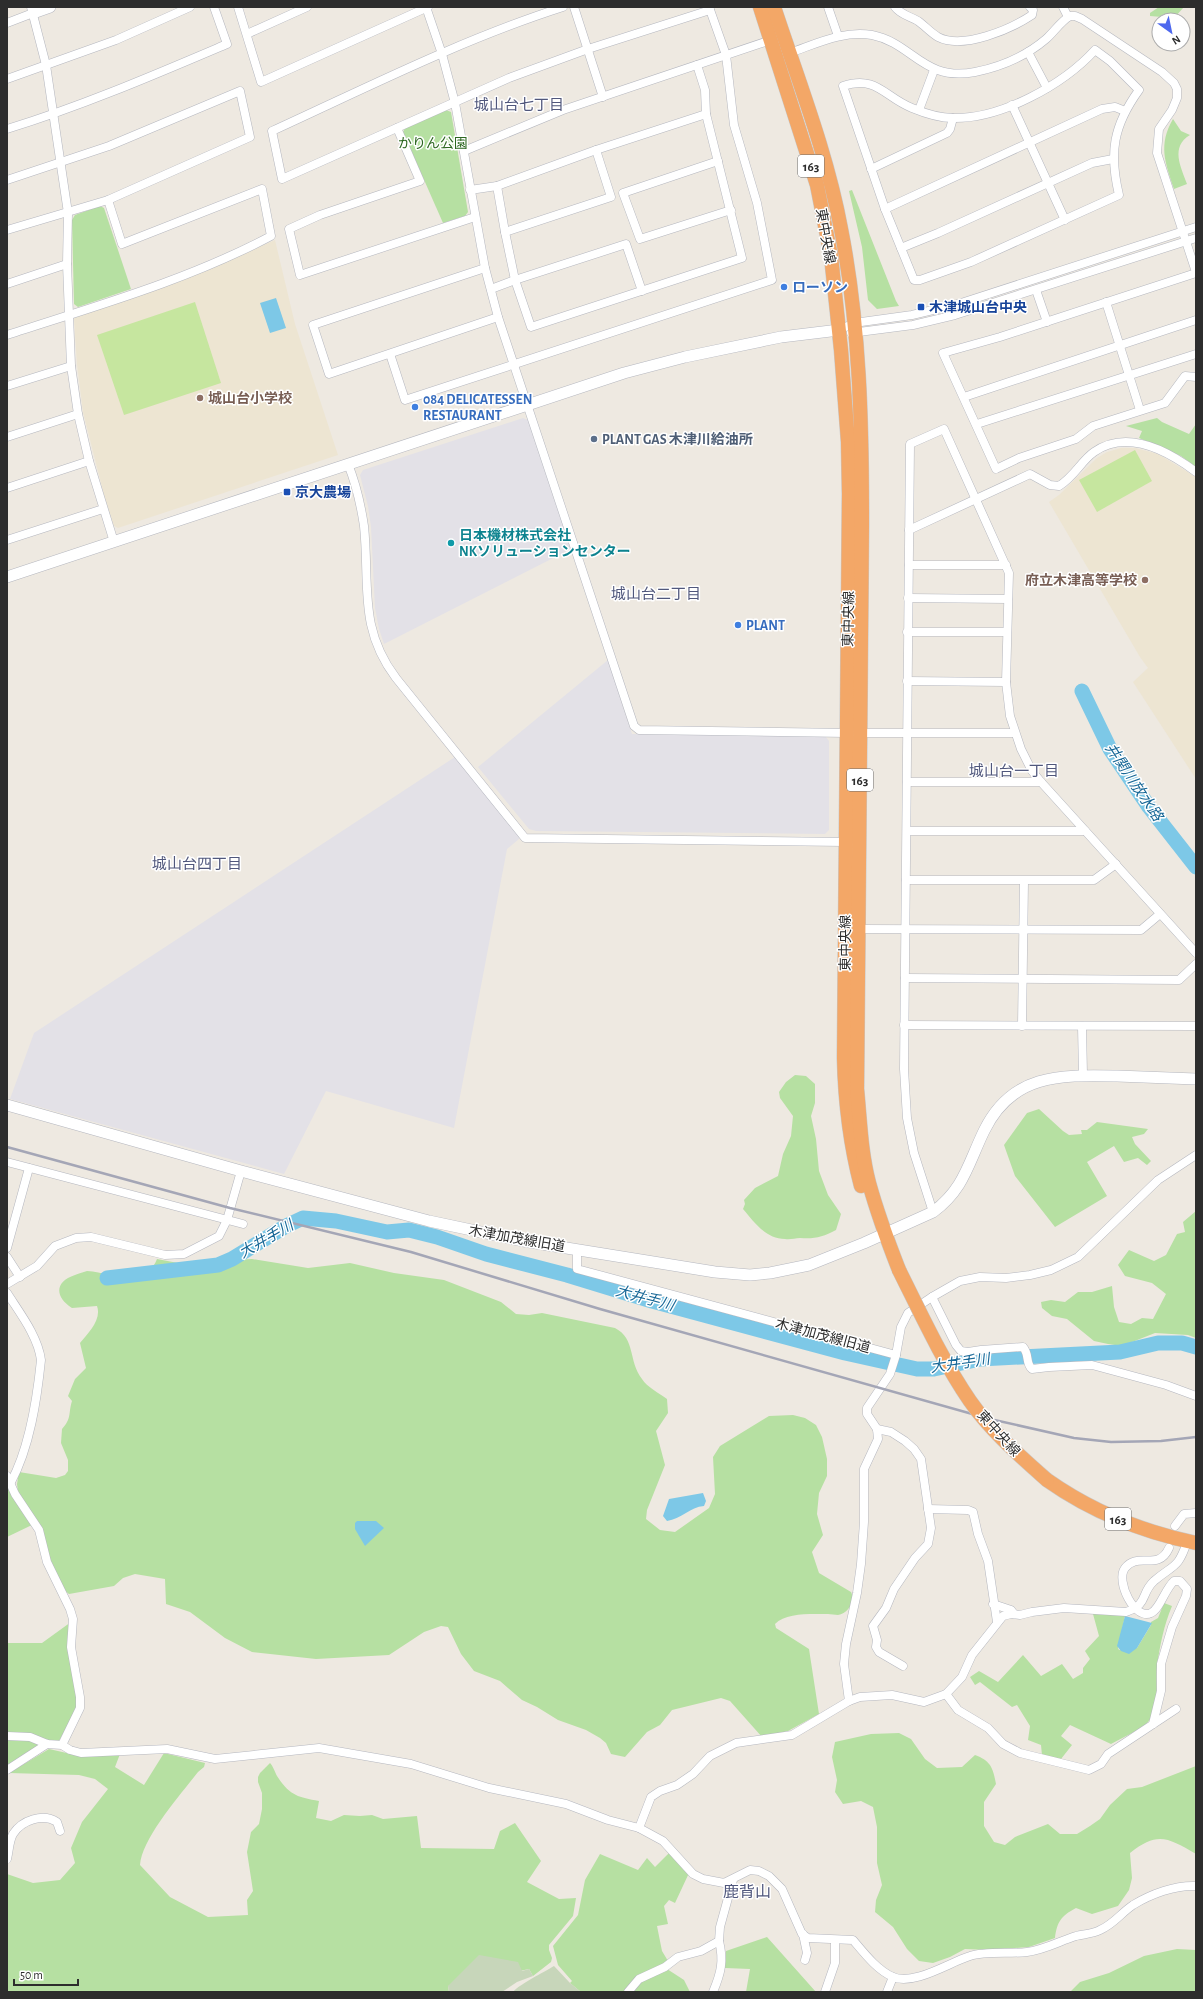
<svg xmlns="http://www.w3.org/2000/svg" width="1203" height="1999" viewBox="0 0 1203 1999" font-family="'Alegreya Sans','Noto Sans JP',sans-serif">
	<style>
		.industrial { fill: #e3e1e7 }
		.education { fill: #ede5d2 }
		.green { fill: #b6e0a2 }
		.cemetery { fill: #c7d6ba }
		.pitch { fill: #c6e69f }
		.water { fill: #7dc8e7 }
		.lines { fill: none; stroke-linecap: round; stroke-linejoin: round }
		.river { stroke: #7dc8e7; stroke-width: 15 }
		.street-casing { stroke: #b5b7bf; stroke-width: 9 }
		.secondary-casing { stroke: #b5b7bf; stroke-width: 12 }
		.highway-casing { stroke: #c8c8c8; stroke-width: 15 }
		.street { stroke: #fff; stroke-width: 8 }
		.secondary { stroke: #fff; stroke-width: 11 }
		.highway { stroke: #f3a767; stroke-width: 14 }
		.rail { stroke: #a4a6b6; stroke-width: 2.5 }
		.highway-bridge-casing { stroke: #c8c8c8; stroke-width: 15; stroke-linecap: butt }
		.highway-bridge { stroke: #f3a767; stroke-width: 14 }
		.shop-dot { fill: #3f7fe0; stroke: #fff; stroke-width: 1.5 }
		.transit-dot { fill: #1a4fb4; stroke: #fff; stroke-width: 1.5 }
		.education-dot { fill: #8d6e63; stroke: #fff; stroke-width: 1.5 }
		.service-dot { fill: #5c6f8a; stroke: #fff; stroke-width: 1.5 }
		.culture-dot { fill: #0f9aa8; stroke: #fff; stroke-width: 1.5 }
		.labels { text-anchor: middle; stroke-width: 3; stroke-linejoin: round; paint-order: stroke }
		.shield { fill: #fff; stroke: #6c6c6c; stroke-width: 1 }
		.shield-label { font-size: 13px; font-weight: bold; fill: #2d2d2d }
		.park-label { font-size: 14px; fill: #2d6721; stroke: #fff }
		.street-label { font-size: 14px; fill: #2d2d2d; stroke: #fff }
		.shop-label { font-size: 14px; font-weight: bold; fill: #366cbe; stroke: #fff; text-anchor: start }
		.transit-label { font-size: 14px; font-weight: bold; fill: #164399; stroke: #fff; text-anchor: start }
		.education-label { font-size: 14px; font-weight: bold; fill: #785e54; stroke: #fff; text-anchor: start }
		.service-label { font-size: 14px; font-weight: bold; fill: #4e5e75; stroke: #fff; text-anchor: start }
		.culture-label { font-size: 14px; font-weight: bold; fill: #0d838f; stroke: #fff; text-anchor: start }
		.neighbourhood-label { font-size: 15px; fill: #50577c; stroke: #fff }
		.water-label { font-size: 15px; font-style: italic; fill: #186897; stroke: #fff }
		.quarter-label { font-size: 16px; fill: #50577c; stroke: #fff }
	</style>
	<rect width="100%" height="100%" fill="#eee9e1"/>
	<g class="industrial">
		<path d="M523 418 528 420 571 549 384 644 379 629 375 608 371 527 368 506 360 475 363 470Z"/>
		<path d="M608 660 632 734 825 736 829 741V830L825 834 536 831 529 829 478 767Z"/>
		<path d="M455 757 520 836 519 839 507 849 454 1128 326 1091 284 1174 10 1099 34 1033Z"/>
	</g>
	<g class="education">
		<path d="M275 240 295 324 338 455 118 528 114 526 104 495 83 412 77 364 74 319 76 316 210 269Z"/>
		<path d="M1121 448H1135L1158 454 1196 477V779L1133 682 1148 668 1140 657 1049 502 1059 495 1097 458 1107 452Z"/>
	</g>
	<g class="green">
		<path d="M1159 7H1184L1174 18 1150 16V13Z"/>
		<path d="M446 110 451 112 468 212 465 216 443 223 403 132 405 128Z"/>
		<path d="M1173 119 1181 131 1190 135C1170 147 1181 167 1187 184L1174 189C1165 162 1158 145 1173 119Z"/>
		<path d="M852 190 896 301 899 306 877 309 868 300 862 247 849 191Z"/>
		<path d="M100 206 104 208 131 289 78 307 74 304 72 220 75 215Z"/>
		<path d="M1157 418 1162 422 1189 434 1196 424V467L1181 456 1139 438 1142 431 1126 426Z"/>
		<path d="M795 1075 806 1076 815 1084V1103L811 1116 816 1139 819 1171 828 1195 841 1214 836 1230C823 1237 815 1239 800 1238 795 1238 790 1240 785 1239 766 1239 754 1222 743 1209L745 1204 744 1200 755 1188 778 1176 783 1154 791 1136 793 1116 780 1098 779 1092 786 1082Z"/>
		<path d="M1039 1109 1063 1131 1069 1135 1082 1134 1081 1130H1087L1097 1122 1148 1129 1144 1134 1132 1137 1135 1144 1151 1161 1147 1165 1138 1158 1124 1162 1114 1146 1087 1162 1107 1196 1055 1227 1015 1176 1004 1145 1027 1113Z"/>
		<path d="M1196 1211V1338L1188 1335 1155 1333 1122 1346 1108 1344 1094 1341 1067 1319 1052 1316 1042 1308 1041 1302 1051 1300 1065 1302 1078 1292H1092L1112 1286 1114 1307 1119 1322 1131 1324 1142 1318 1153 1319 1166 1294 1152 1283 1125 1276 1118 1265 1129 1250 1154 1261 1166 1255 1177 1234 1185 1232 1183 1222Z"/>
		<path d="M157 1259 178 1263 252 1259 308 1268 350 1263 394 1273 444 1280 501 1302 516 1314 529 1315 542 1313 615 1328C636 1339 628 1361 642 1379 647 1387 659 1393 667 1399L668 1413 656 1431 665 1465 647 1510 646 1519 660 1530 675 1532 709 1508 715 1494 713 1457 720 1446 769 1416 793 1415 805 1418 816 1425 822 1437 827 1459V1476L819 1493 817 1514 823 1535 812 1552 819 1573 851 1592C856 1601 848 1614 838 1615 835 1615 831 1614 828 1614 813 1614 786 1612 775 1624L776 1628 809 1649 819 1714 788 1731 762 1737 730 1701 721 1698 672 1710 660 1725 647 1732 625 1757 611 1754 606 1743 600 1738 586 1730 558 1720 537 1707 522 1700 500 1681 474 1671 461 1654 448 1627 441 1626 424 1632 389 1655 316 1659 252 1652 225 1638 190 1612 166 1604 165 1579 135 1574 123 1578 114 1586 69 1594 64 1590 18 1492 17 1484 19 1472 56 1478 65 1475 68 1471V1460L61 1443 62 1429C72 1418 68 1414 72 1401L68 1396 75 1379 86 1368 80 1343C88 1333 102 1320 97 1306L72 1308C55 1297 54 1282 75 1275 78 1274 83 1272 87 1271 102 1271 117 1280 132 1280 143 1279 154 1268 157 1259Z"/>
		<path d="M7 1482 34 1524 7 1537Z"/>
		<path d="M1164 1603 1172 1606C1164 1625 1160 1645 1157 1666 1155 1684 1161 1706 1148 1722 1141 1730 1121 1738 1111 1744L1070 1725 1061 1736 1072 1745 1061 1759 1042 1755 1041 1745 1028 1740 1030 1726 1017 1705 1012 1707 980 1682 975 1685 970 1677 979 1671 998 1682 1023 1655 1041 1676 1062 1664 1073 1679 1083 1673V1668L1090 1659 1085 1651 1099 1636 1093 1614 1122 1615 1125 1616 1118 1648 1119 1650 1137 1648 1151 1625V1622L1158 1618Z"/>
		<path d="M71 1622 78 1706 59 1741 50 1742 7 1734V1643H42Z"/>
		<path d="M899 1733 911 1739 925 1759 937 1768 962 1767 975 1755C991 1761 993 1768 996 1784L984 1802V1826L994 1842 1005 1845 1015 1837 1048 1824 1060 1834H1077L1090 1826 1100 1819 1110 1805 1127 1789 1142 1787 1196 1766V1854C1168 1838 1158 1831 1130 1853L1132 1878 1129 1890 1118 1906 1092 1914 1076 1908C1061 1916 1057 1922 1055 1938L1029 1947 988 1950 965 1949 950 1957 933 1963 919 1961 907 1949 893 1927 875 1912 876 1900 882 1885 877 1863V1827L873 1807 861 1801 843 1804 835 1792 837 1780 832 1757 835 1742 871 1734Z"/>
		<path d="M7 1738 30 1740 41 1744 7 1766Z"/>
		<path d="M49 1749 80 1756 120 1754 115 1767 144 1785 164 1753 205 1763 204 1767 198 1772C181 1794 142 1838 140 1865L170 1897 208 1917 248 1915 247 1900 253 1891 247 1852 251 1832 259 1824 262 1809V1793L258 1782V1777L260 1773 270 1763C273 1766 275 1772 277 1776 290 1796 298 1797 319 1801L316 1818 331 1821 344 1815 360 1816 372 1815 383 1819 417 1816 421 1848 494 1849 500 1831 515 1823 541 1861 527 1882 559 1899 576 1898 573 1916 549 1945V1950L552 1958 551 1962 533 1976 529 1969 448 1986 449 1992H7V1874L33 1883 60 1880 75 1863 71 1848 82 1822 108 1789 95 1779 79 1775 9 1773Z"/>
		<path d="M670 1852 689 1873 675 1903 669 1900 664 1906 668 1924 657 1926 662 1951 668 1961 625 1992H581L570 1983 572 1981 558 1965 553 1946 578 1915 585 1880 600 1854 638 1870 647 1858 655 1867Z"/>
		<path d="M767 1937 816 1992H746L750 1969 725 1968 726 1951Z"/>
		<path d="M1177 1949 1196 1950V1992H1070L1080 1982 1109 1973 1144 1956Z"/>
		<path d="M667 1969 684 1980 690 1992H630L640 1981Z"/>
	</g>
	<g class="cemetery">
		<path d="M479 1955 518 1962 522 1971 529 1969 533 1976 517 1982 502 1992H449L448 1986Z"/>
		<path d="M554 1966 570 1983 581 1992H513C521 1983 543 1973 554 1966Z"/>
	</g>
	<g class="pitch">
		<path d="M195 302 221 383 124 415 97 335Z"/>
		<path d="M1135 450 1152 481 1097 512 1079 480Z"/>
	</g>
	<g class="water">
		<path d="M276 298 286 328 270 333 260 303Z"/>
		<path d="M703 1493 706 1501 704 1506C690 1507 681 1519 667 1521L663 1516 669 1499Z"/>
		<path d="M357 1521H376L384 1528 365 1546 355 1529V1523Z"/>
		<path d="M1125 1616 1152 1623 1137 1648 1129 1654 1121 1651 1117 1646Z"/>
	</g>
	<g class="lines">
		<g class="river">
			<path d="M1082 691 1110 749 1149 807 1196 867"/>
			<path d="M107 1278 218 1265 232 1259 286 1226 303 1218 336 1221 387 1232 409 1230 437 1237 486 1254 567 1275 652 1301 845 1353 917 1369H934L980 1359 1120 1352 1158 1343H1182L1196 1347"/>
		</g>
		<g class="street-casing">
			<g id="street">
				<path d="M31 7 46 65 68 213 67 264 71 366 78 414 89 461 114 542"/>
				<path d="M238 7 261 82 428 7"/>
				<path d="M426 7 442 54 455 103 485 268 498 317 634 726 639 730 847 733"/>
				<path d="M563 7C463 39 368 87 272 131L282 179 509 78 588 49 710 10"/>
				<path d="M574 7 603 97"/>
				<path d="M828 7 838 36"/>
				<path d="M895 7C901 15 910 16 918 21 925 26 931 33 938 37 963 50 1011 29 1032 15L1033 10 1030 7"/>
				<path d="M1063 7 1068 17"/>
				<path d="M7 23 33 13"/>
				<path d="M247 34 307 7"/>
				<path d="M1095 50 1110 61 1139 90C1113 126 1109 153 1119 195L971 262 920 280H914L885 209 843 86C877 75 884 97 912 108 924 113 939 118 953 118 1001 119 1063 85 1095 50Z"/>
				<path d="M1028 52 1047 88"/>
				<path d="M789 53C816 44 843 30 872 35 913 43 923 82 975 72 1000 67 1026 56 1046 39 1054 32 1061 21 1070 16H1075L1082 19 1162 72 1174 83 1177 89V98L1172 110 1159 129 1157 153 1196 272"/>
				<path d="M697 65 705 90 706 114"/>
				<path d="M7 79 116 40 190 7"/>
				<path d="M1012 105 1065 220"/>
				<path d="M919 110 934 70"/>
				<path d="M397 128 420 181 320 215 289 229 300 275 475 217"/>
				<path d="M7 129C82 106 154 75 227 44L214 7"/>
				<path d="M464 151 563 110 771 40"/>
				<path d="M718 161 623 193 640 239 731 210"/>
				<path d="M871 169 947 133 950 129 953 118"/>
				<path d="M7 180 109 146 240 91 250 137 108 200 7 230"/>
				<path d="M497 186 505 232 611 197 596 150"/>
				<path d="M470 190 497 186 596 150 706 114 742 258 531 327 515 280 491 289"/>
				<path d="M885 209 1102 109 1115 107 1125 111"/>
				<path d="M505 232 515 280 626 244 642 291"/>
				<path d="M901 248 938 233 1092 163 1113 159"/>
				<path d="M485 268 313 325 329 374 498 317"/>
				<path d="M1196 273 1000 337 943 353 996 469 1019 458 1076 439 1093 426 1165 403 1185 376 1196 377"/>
				<path d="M7 284 67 264"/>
				<path d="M1036 290 1047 322"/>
				<path d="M1106 302 1140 410"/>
				<path d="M839 330 854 323 912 315 958 304 1196 227"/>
				<path d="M851 333 913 325 955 315 1196 238"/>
				<path d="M7 335C96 306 188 280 271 236L262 189 122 244 108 200"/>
				<path d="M390 354 405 400 772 280 757 203 734 125 726 55 709 7"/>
				<path d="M7 386 71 366"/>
				<path d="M964 397 1196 320"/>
				<path d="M977 424 1196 354"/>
				<path d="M7 437 78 414"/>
				<path d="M348 464C356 484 361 506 364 526 370 584 358 628 396 678L525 838 845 842"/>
				<path d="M7 488 89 461"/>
				<path d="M909 530 1030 474 1050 485 1059 486C1075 476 1081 461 1094 452 1127 429 1168 451 1196 472"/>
				<path d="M7 540 103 509"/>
				<path d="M909 565H1006"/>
				<path d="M908 598 1008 599"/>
				<path d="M907 632H1007"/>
				<path d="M907 681 1006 682"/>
				<path d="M860 733H1014"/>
				<path d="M907 782H1041"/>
				<path d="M907 831H1085"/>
				<path d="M906 880H1094L1116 864"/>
				<path d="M859 929 1141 930 1160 914"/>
				<path d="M905 978 1179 980 1196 964"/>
				<path d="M904 1025 1196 1026"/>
				<path d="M1022 1026 1024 881"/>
				<path d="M1082 1026 1083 1075"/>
				<path d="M7 1162 243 1224"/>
				<path d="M933 1212 914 1153 907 1118 904 1069 910 444 944 429 1009 573 1006 682 1010 716 1021 749 1032 771 1041 782 1196 953"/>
				<path d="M7 1248 29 1168"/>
				<path d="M577 1249V1269L896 1355"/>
				<path d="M7 1257 20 1277"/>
				<path d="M7 1284 37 1266 55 1246 76 1238 91 1237 165 1255 184 1254 219 1236 227 1220 241 1171"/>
				<path d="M7 1293C19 1312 38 1336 41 1360 37 1399 30 1447 11 1482"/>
				<path d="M932 1297 956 1345 961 1351 968 1352 981 1350 1023 1347C1030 1355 1025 1363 1032 1369L1049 1367 1092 1365 1166 1385 1196 1396"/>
				<path d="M877 1429 891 1432 905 1441 914 1449 921 1459 931 1528 928 1544 915 1558 894 1589 886 1608 873 1626 877 1640 876 1647 879 1652 903 1666"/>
				<path d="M7 1476 15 1494 39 1530 47 1562 70 1609 73 1619 71 1647 80 1697V1708L62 1745"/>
				<path d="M928 1509 968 1510 973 1512 978 1534 988 1561 997 1622"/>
				<path d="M1175 1526 1184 1514 1196 1513"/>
				<path d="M993 1604 1011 1610 1014 1614"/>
				<path d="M946 1694 958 1710 988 1728 1003 1744 1020 1753 1089 1770 1101 1764 1108 1754 1176 1709"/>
				<path d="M849 1701 844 1664 846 1644 857 1593 861 1564 864 1522V1469L878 1439 877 1429 867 1414V1408L890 1374 896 1355 901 1327 908 1313 932 1297 960 1281 980 1277 1006 1278 1030 1275 1051 1270 1078 1257 1158 1180 1196 1155"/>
				<path d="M1153 1724 1161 1691V1664L1172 1627 1186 1596 1187 1589 1180 1581H1174C1165 1589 1160 1609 1151 1613 1135 1621 1115 1581 1125 1568 1138 1551 1158 1572 1169 1548"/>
				<path d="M7 1736 30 1737 47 1744 62 1745 70 1750 81 1753 167 1749 215 1759 319 1748 411 1764 489 1788 566 1804 608 1820 639 1828 663 1841 693 1874 703 1879 724 1883 750 1870 759 1871 769 1876 782 1889 802 1934 808 1938 853 1940C864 1953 877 1970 893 1977 914 1986 950 1962 970 1956 984 1951 1011 1954 1027 1952 1044 1950 1060 1941 1076 1936 1084 1934 1092 1934 1100 1930 1114 1924 1121 1913 1133 1905 1151 1894 1175 1885 1196 1886"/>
				<path d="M7 1770 47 1744"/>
				<path d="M639 1828 651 1797 660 1791 677 1785 693 1774 710 1756 736 1743 792 1735 849 1701 860 1697 892 1695 924 1702 946 1694 962 1677 972 1655 1003 1616 1011 1614 1020 1615 1032 1612 1064 1608 1126 1612C1149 1604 1140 1594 1154 1581 1174 1564 1178 1569 1187 1542"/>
				<path d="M7 1859C9 1851 9 1841 13 1834 22 1820 43 1813 57 1822L60 1831"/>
				<path d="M803 1934 807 1953 805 1960"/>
				<path d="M628 1992 639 1979 665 1967 678 1957 701 1951 719 1941 720 1927 733 1880"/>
				<path d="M713 1992C721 1973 724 1961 719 1941"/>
				<path d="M825 1992 835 1963V1941"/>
				<path d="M887 1992 893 1977"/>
			</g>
		</g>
		<g class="secondary-casing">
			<g id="secondary">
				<path d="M33 13 50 7"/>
				<path d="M7 577 624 373 685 357 781 337 839 330"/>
				<path d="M7 1105 241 1171 429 1221 523 1241 715 1272 750 1275 770 1273 809 1265 864 1243 933 1212C964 1189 968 1164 984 1131 1012 1073 1061 1075 1117 1076 1143 1077 1170 1078 1196 1079"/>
			</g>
		</g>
		<g class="highway-casing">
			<g id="highway">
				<path d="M760 7 817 185 831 256 841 350 848 442 849 494 844 1058C845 1102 850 1144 861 1186"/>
				<path d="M774 7C798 80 827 153 841 229 860 326 862 425 862 524L857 1089C860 1120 861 1153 869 1183 877 1212 888 1242 899 1270"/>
				<path d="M1047 1480C1091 1511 1143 1532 1196 1543"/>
			</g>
		</g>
		<use href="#street" class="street"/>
		<use href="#secondary" class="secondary"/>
		<use href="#highway" class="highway"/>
		<path class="rail" d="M7 1147 230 1208 411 1252 600 1309 990 1419 1074 1438 1111 1442 1161 1441 1196 1437"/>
		<g class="highway-bridge-casing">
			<path id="highway-bridge" d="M899 1270C921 1314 942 1360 970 1401 991 1431 1020 1456 1047 1480"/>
		</g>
		<use href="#highway-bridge" class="highway-bridge"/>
	</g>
	<g class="shop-dot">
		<circle cx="784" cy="287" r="4"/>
		<circle cx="415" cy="407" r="4"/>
		<circle cx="738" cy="625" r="4"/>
	</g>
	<g class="transit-dot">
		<rect x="917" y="303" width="8" height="8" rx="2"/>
		<rect x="283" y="488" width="8" height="8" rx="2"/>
	</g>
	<g class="education-dot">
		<circle cx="200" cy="398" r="4"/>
		<circle cx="1145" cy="580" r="4"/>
	</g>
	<circle class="service-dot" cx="594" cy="439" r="4"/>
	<circle class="culture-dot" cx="451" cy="543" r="4"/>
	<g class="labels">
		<g class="shield">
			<rect x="798" y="155" width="26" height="22" rx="3"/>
			<rect x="847" y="769" width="26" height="22" rx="3"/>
			<rect x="1105" y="1508" width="26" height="22" rx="3"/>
		</g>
		<g class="shield-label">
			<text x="811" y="171">163</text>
			<text x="860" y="785">163</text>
			<text x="1118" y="1524">163</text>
		</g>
		<g class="park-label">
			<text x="433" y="148">かりん公園</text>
		</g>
		<g class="street-label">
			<text transform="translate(826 236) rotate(80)" y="5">東中央線</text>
			<text transform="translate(848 619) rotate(-89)" y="5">東中央線</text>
			<text transform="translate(845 943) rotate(-90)" y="5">東中央線</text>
			<text transform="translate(517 1238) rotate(10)" y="5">木津加茂線旧道</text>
			<text transform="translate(823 1335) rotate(15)" y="5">木津加茂線旧道</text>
			<text transform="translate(999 1433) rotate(48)" y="5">東中央線</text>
		</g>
		<g class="shop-label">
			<text x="792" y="292">ローソン</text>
			<text x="423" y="404">084 DELICATESSEN<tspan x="423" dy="16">RESTAURANT</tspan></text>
			<text x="746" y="630">PLANT</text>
		</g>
		<g class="transit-label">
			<text x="929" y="312">木津城山台中央</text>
			<text x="295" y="497">京大農場</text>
		</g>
		<g class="education-label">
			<text x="208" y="403">城山台小学校</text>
			<text x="1137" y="585" text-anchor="end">府立木津高等学校</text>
		</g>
		<g class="service-label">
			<text x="602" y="444">PLANT GAS 木津川給油所</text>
		</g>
		<g class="culture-label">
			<text x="459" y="540">日本機材株式会社<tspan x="459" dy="16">NKソリューションセンター</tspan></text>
		</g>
		<g class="neighbourhood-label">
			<text x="519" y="110">城山台七丁目</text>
			<text x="656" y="599">城山台二丁目</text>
			<text x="1014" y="776">城山台一丁目</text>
			<text x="197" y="869">城山台四丁目</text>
		</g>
		<g class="water-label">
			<text transform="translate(1134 782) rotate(56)" y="5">井関川放水路</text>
			<text transform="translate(266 1239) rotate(-30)" y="5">大井手川</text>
			<text transform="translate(645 1298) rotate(15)" y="5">大井手川</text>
			<text transform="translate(960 1363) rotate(-8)" y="5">大井手川</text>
		</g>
		<g class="quarter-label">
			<text x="747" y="1897">鹿背山</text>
		</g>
	</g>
	<rect width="1203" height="1999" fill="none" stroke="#2d2d2d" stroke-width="16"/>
	<g transform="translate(1171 32) rotate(147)"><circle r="19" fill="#ffffff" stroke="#ababab"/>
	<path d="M0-3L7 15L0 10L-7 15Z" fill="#4e68ee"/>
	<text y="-6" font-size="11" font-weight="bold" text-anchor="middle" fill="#2d2d2d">N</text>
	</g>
	<path d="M14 1979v6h64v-6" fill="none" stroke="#2d2d2d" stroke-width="2"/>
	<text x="20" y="1979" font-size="12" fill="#2d2d2d" stroke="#ffffff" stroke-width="3" paint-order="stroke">50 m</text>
</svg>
